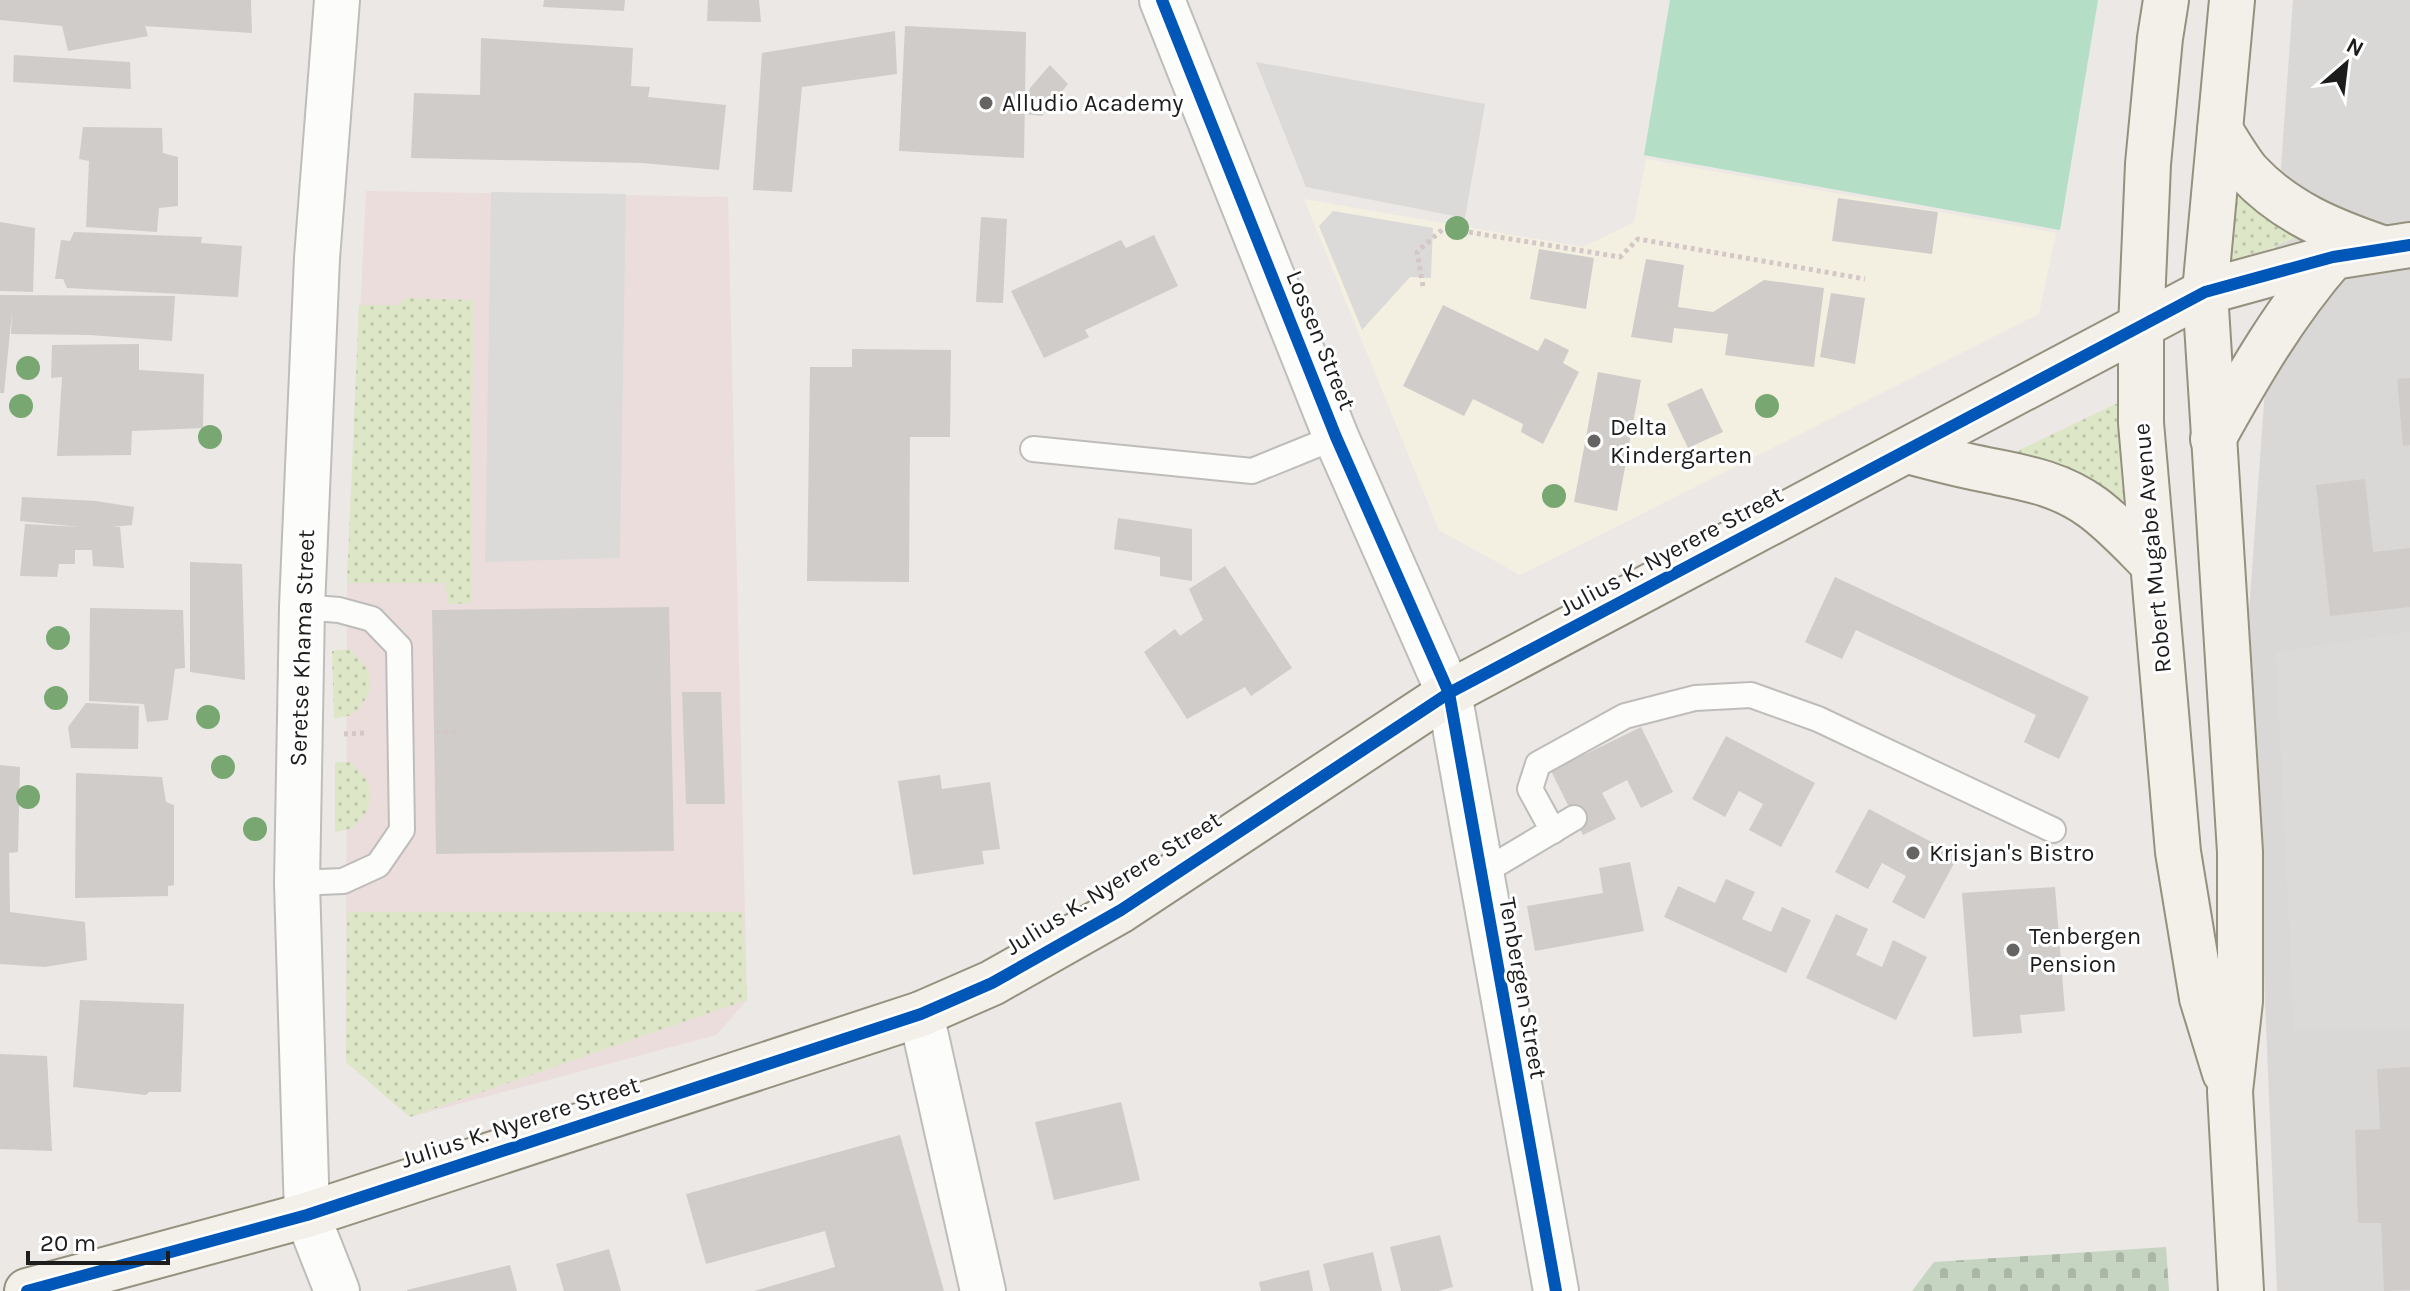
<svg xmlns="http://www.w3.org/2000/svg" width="2410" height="1291" viewBox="0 0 2410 1291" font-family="Karla,sans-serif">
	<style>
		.residential { fill: #dad8d7 }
		.commercial { fill: #ecdddd }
		.education { fill: #f4f0e1 }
		.grass { fill: url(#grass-dots) }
		.cemetery { fill: url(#cemetery-stones) }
		.pitch { fill: #b4dec5 }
		.parking { fill: #dbdad9 }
		.building { fill: #d0ccca }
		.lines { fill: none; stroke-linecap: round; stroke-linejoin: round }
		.lane-casing { stroke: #bebdbc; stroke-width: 28 }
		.street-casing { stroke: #bebdbc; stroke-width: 48 }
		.secondary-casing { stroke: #94917f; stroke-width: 48 }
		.path { stroke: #d4c7c7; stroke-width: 5; stroke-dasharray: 4 4; stroke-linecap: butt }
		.lane { stroke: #fcfcfb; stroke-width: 24 }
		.street { stroke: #fcfcfb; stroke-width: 44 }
		.secondary { stroke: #f3f0ea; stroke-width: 44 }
		.cycleway-casing { stroke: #fff; stroke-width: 17 }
		.cycleway { stroke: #0057b8; stroke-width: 12 }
		.tree { fill: #79a772 }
		.poi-dot { fill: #656463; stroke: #fff; stroke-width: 3 }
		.labels { text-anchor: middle; stroke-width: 6; stroke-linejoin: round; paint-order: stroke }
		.poi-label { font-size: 24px; fill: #1d1d1d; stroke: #fff; text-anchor: start }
		.street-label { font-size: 24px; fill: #1d1d1d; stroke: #fff }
	</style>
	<defs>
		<pattern id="grass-dots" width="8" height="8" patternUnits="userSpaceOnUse" patternTransform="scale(2)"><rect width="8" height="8" fill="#dde6c6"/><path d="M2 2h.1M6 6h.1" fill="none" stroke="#bdc5aa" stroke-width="1.8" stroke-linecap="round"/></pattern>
		<pattern id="cemetery-stones" width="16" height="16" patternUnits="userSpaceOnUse" patternTransform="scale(2)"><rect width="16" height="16" fill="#c6d4c2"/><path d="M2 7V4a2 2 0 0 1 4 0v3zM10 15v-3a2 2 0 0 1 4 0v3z" fill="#aab6a6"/></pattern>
	</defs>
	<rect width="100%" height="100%" fill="#ebe8e5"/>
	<path class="residential" d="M2293 0H2410V1291H2277L2249 611Z"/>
	<path class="commercial" d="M366 191 728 197 747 1000 716 1035 410 1117 346 1062 347 583Z"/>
	<path class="education" d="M1646 159 2056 233 2039 314 1520 575 1439 530 1304 199 1583 247 1634 222Z"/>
	<g class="grass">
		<path d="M2234 167 2302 235 2226 268Z"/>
		<path d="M405 298 473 300 471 603 448 604 445 583H347L359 305H399Z"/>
		<path d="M2120 402 2126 501 2005 457Z"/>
		<path d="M349 649C357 657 366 663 369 674 374 688 364 706 352 714 348 717 340 717 334 719L332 651Z"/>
		<path d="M335 762H350C354 766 360 771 364 776 376 792 370 815 353 827 348 830 340 831 335 832Z"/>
		<path d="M347 912H743L747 1000 410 1117 346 1062Z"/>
	</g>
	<path class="cemetery" d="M2166 1247 2169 1291H1912L1934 1262Z"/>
	<path class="pitch" d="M1670 0H2098L2060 230 1644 155Z"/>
	<g class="parking">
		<path d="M1256 62 1485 104 1465 218 1306 187Z"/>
		<path d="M491 192 626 194 620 558 485 562Z"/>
		<path d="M1333 211 1433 228 1431 278 1410 277 1362 330 1319 226Z"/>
		<path d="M2410 632V1028L2294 1029 2276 652Z"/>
	</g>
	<g class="building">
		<path d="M0 0H251L252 33 145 26 148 36 68 51 62 26 0 20Z"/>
		<path d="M544 0H625L624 11 543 7Z"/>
		<path d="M708 0H759L761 22 707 21Z"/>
		<path d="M905 26 1026 32 1024 158 899 151Z"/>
		<path d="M895 31 897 74 802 87 792 192 753 190 762 53Z"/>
		<path d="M481 38 633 48 631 86 650 87 648 97 726 105 719 170 642 163 411 158 414 93 480 95Z"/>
		<path d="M14 55 130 62 131 89 13 82Z"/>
		<path d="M1050 65 1068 84 1042 116 1025 114 1030 88Z"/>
		<path d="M83 127 162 128 163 153 178 157V206L159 208 157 232 86 227 89 161 79 159Z"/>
		<path d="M1838 198 1938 212 1932 254 1832 241Z"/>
		<path d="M981 217 1007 219 1003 303 976 302Z"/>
		<path d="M0 222 35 228 33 292 0 291Z"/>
		<path d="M74 232 202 237 201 243 242 246 238 297 67 288 63 279H55L61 240 70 241Z"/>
		<path d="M1154 235 1178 286 1085 330 1089 337 1044 358 1011 291 1121 240 1126 248Z"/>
		<path d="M1539 249 1594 258 1586 309 1530 299Z"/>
		<path d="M1646 259 1684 265 1678 307 1713 312 1764 280 1824 288 1814 367 1725 355 1728 334 1674 328 1672 343 1631 337Z"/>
		<path d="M1831 293 1865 298 1855 364 1820 357Z"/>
		<path d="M0 295 175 296 172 341 89 335 11 334 12 312 4 393H0Z"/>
		<path d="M1443 305 1538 351 1545 338 1569 350 1563 363 1579 372 1543 444 1521 432 1523 424 1473 399 1464 416 1403 386Z"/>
		<path d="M139 344V370L204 374 203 428 132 431 131 455 57 456 62 377 51 378 52 345Z"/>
		<path d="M852 349 951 350 950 437H910L909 582 807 581 810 367H852Z"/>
		<path d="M1598 372 1641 380 1617 511 1574 502Z"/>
		<path d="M2410 378V445L2403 446 2397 379Z"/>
		<path d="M1702 388 1723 432 1688 448 1667 404Z"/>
		<path d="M2365 479 2373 552 2410 548V607L2330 616 2316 485Z"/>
		<path d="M22 497 96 501 134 507 132 525 112 527H120L124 568 93 566 92 550H75V564H59L57 577 20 576 25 524 80 527 20 521Z"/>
		<path d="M1118 518 1192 529V581L1160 576V557L1114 549Z"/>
		<path d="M190 562 242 564 245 680 190 672Z"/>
		<path d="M1225 566 1292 668 1251 696 1245 687 1187 719 1144 652 1175 629 1180 636 1203 620 1189 589Z"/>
		<path d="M1835 577 2089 697 2059 759 2024 742 2036 715 1856 630 1842 659 1805 642Z"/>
		<path d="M669 607 674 851 436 854 432 610Z"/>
		<path d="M90 608 183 610 185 668 175 669 168 720 147 722 144 704 89 701Z"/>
		<path d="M682 692H721L725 804H686Z"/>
		<path d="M86 703 139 706 138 749 71 748 68 727Z"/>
		<path d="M1641 727 1673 792 1641 808 1627 780 1602 793 1616 819 1583 835 1551 771Z"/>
		<path d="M1726 736 1815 783 1781 847 1749 830 1763 804 1739 791 1725 817 1692 799Z"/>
		<path d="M0 765 20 767 18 852 9 853 10 912 85 922 87 960 45 967 0 964Z"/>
		<path d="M76 773 162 777 166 802 174 805V885L168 886V896L75 898Z"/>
		<path d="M940 775 942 789 990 782 1000 849 982 851 984 864 913 875 898 781Z"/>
		<path d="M1869 809 1958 856 1924 919 1892 902 1906 876 1882 863 1868 889 1835 872Z"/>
		<path d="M1630 862 1644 931 1535 951 1527 906 1603 893 1599 868Z"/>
		<path d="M1726 879 1755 892 1742 919 1771 932 1782 907 1811 920 1786 973 1664 917 1678 886 1715 903Z"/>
		<path d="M2055 887 2065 1011 2020 1015 2022 1033 1973 1037 1962 893Z"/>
		<path d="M1836 914 1868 929 1856 955 1882 967 1893 940 1927 957 1896 1020 1806 978Z"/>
		<path d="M80 1000 184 1004 181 1092H149L146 1095 73 1087Z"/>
		<path d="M0 1054 47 1056 52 1151 0 1149Z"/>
		<path d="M2410 1067V1290L2384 1291 2381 1223H2358L2355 1130 2380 1129 2377 1069Z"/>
		<path d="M1121 1102 1140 1180 1054 1200 1035 1122Z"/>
		<path d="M900 1135 944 1291H754L835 1267 825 1231 706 1264 686 1194Z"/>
		<path d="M1440 1235 1453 1287 1438 1291H1401L1390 1247Z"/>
		<path d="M609 1249 621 1291H564L556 1264Z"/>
		<path d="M1373 1252 1382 1291H1330L1323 1264Z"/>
		<path d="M510 1265 517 1291H407V1290Z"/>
		<path d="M1309 1270 1313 1291H1261L1259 1282Z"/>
	</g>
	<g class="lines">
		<g class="lane-casing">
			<g id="lane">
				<path d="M1033 449 1252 471 1336 437"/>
				<path d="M1553 831 1530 789 1538 764 1625 716 1695 698 1751 695 1818 719 2053 830"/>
				<path d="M1480 874 1574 818"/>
				<path d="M297 883 343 881 378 865 402 830 399 647 372 619 339 610 302 607"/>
			</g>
		</g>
		<g class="street-casing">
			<g id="street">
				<path d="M337 0 317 258 302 607 297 883 307 1215 337 1291"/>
				<path d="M1162 0 1336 437 1449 693 1556 1291"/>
				<path d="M921 1014 983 1291"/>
			</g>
		</g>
		<g class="secondary-casing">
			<g id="secondary">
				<path d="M2166 0 2160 38 2148 164 2141 328V423L2178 852 2202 998 2225 1073"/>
				<path d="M2232 0 2205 292 2240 852V1001L2230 1091 2241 1291"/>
				<path d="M2220 130C2229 144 2238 160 2248 172 2285 212 2332 231 2382 248"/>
				<path d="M2213 439C2249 374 2285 312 2333 257"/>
				<path d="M1908 451C1934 458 1961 465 1987 470 2025 478 2059 483 2092 507 2114 523 2133 544 2152 563"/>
				<path d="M27 1291 307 1215 921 1014 992 983 1121 910 1449 693 2205 292 2333 257 2410 245"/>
			</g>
		</g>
		<g class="path">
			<path d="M1423 286 1417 252 1444 228 1620 257 1638 239 1865 279"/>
			<path d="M436 732H460"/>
			<path d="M344 734 366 733"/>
		</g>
		<use href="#lane" class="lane"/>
		<use href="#street" class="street"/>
		<use href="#secondary" class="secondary"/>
		<g class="cycleway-casing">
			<g id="cycleway">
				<path d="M1162 0 1336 437 1449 693 1556 1291"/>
				<path d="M27 1291 307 1215 921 1014 992 983 1121 910 1449 693 2205 292 2333 257 2410 245"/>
			</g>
		</g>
		<use href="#cycleway" class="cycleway"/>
	</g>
	<g class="tree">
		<circle cx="1457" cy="228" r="12"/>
		<circle cx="28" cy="368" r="12"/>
		<circle cx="21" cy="406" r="12"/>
		<circle cx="1767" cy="406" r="12"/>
		<circle cx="210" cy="437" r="12"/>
		<circle cx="1554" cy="496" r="12"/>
		<circle cx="58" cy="638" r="12"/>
		<circle cx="56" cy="698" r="12"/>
		<circle cx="208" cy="717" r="12"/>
		<circle cx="223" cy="767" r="12"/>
		<circle cx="28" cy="797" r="12"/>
		<circle cx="255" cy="829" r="12"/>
	</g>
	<g class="poi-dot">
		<circle cx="986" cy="103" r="8"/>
		<circle cx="1594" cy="441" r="8"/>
		<circle cx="1913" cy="853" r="8"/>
		<circle cx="2013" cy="950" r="8"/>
	</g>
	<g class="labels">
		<g class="poi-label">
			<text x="1002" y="111">Alludio Academy</text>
			<text x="1610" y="435">Delta<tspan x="1610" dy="28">Kindergarten</tspan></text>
			<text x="1929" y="861">Krisjan's Bistro</text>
			<text x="2029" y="944">Tenbergen<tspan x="2029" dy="28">Pension</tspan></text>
		</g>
		<g class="street-label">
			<text transform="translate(1321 340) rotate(68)" y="8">Lossen Street</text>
			<text transform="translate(2152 548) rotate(-95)" y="8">Robert Mugabe Avenue</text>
			<text transform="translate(1671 551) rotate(-28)" y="8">Julius K. Nyerere Street</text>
			<text transform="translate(302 648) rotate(-88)" y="8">Seretse Khama Street</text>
			<text transform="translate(1113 883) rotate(-32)" y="8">Julius K. Nyerere Street</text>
			<text transform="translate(1523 988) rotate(80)" y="8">Tenbergen Street</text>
			<text transform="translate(520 1122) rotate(-18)" y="8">Julius K. Nyerere Street</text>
		</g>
	</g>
	<g transform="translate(2346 64) rotate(28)" stroke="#ffffff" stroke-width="6" paint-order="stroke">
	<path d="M0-6L14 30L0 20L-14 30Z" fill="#1d1d1d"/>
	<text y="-12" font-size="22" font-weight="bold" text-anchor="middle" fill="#1d1d1d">N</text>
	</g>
	<path d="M28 1251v12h140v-12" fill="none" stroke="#1d1d1d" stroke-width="4"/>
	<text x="40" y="1251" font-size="24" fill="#1d1d1d" stroke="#ffffff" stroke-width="6" paint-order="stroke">20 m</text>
</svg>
